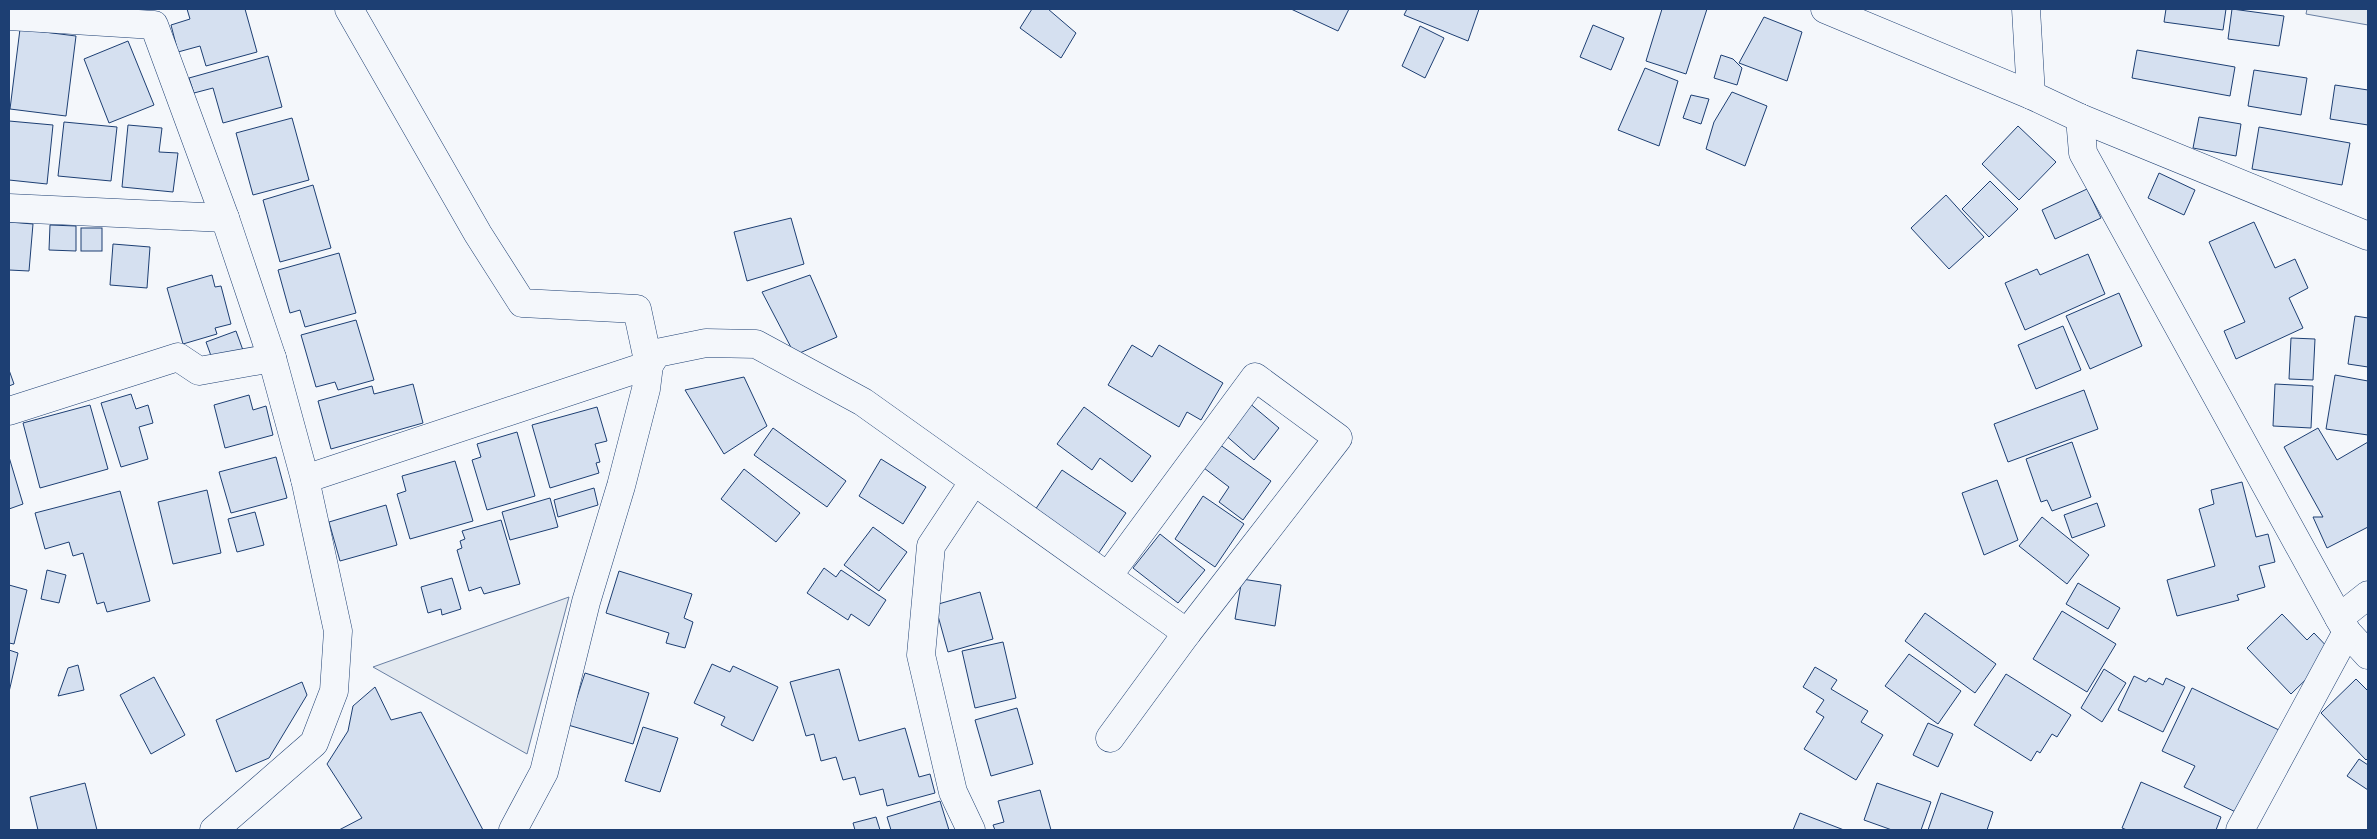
<svg xmlns="http://www.w3.org/2000/svg" width="2377" height="839" viewBox="0 0 2377 839" font-family="'PT Sans',sans-serif">
	<style>
		.green { fill: #e3e9f0; stroke: #687fa3 }
		.building { fill: #d5e0f0; stroke: #1d3f73 }
		.lines { fill: none; stroke-linecap: round; stroke-linejoin: round }
		.minor-casing { stroke: #1d3f73; stroke-width: 29 }
		.minor { stroke: #f4f7fb; stroke-width: 28 }
	</style>
	<rect width="100%" height="100%" fill="#f4f7fb"/>
	<g class="green">
		<path d="M2307 9H2368V25L2306 14Z"/>
		<path d="M569 597 527 754 373 667Z"/>
	</g>
	<g class="building">
		<path d="M187 9H245L257 52 206 66 200 46 178 52 171 25 190 19Z"/>
		<path d="M1032 9H1048L1076 33 1061 58 1020 28Z"/>
		<path d="M1291 9H1349L1338 31Z"/>
		<path d="M1407 9H1479L1468 41 1404 15Z"/>
		<path d="M1662 9H1707L1686 74 1646 61Z"/>
		<path d="M2166 9H2226L2223 30 2164 22Z"/>
		<path d="M2232 9 2284 16 2279 46 2228 39Z"/>
		<path d="M1764 17 1802 32 1787 81 1739 63Z"/>
		<path d="M1593 25 1624 38 1611 70 1580 57Z"/>
		<path d="M1420 26 1444 38 1425 78 1402 66Z"/>
		<path d="M20 29 76 36 66 116 10 109Z"/>
		<path d="M128 41 154 105 109 123 84 59Z"/>
		<path d="M2137 50 2235 67 2230 96 2132 78Z"/>
		<path d="M1721 55 1733 59 1742 68 1737 85 1714 78Z"/>
		<path d="M268 56 282 107 223 123 213 88 194 93 189 78Z"/>
		<path d="M1645 68 1678 81 1659 146 1618 130Z"/>
		<path d="M2254 70 2307 78 2301 115 2248 106Z"/>
		<path d="M2335 85 2368 90V125L2330 119Z"/>
		<path d="M1732 92 1767 106 1745 166 1706 149 1714 122Z"/>
		<path d="M1691 95 1709 99 1701 124 1683 118Z"/>
		<path d="M2199 117 2241 124 2236 156 2193 148Z"/>
		<path d="M292 118 309 180 253 195 236 133Z"/>
		<path d="M9 121 53 125 47 184 9 180Z"/>
		<path d="M64 122 117 127 111 181 58 176Z"/>
		<path d="M128 125 162 128 159 152 178 153 173 192 122 187Z"/>
		<path d="M2018 126 2056 162 2019 200 1982 164Z"/>
		<path d="M2259 127 2350 143 2342 185 2252 169Z"/>
		<path d="M2159 173 2195 190 2184 215 2148 198Z"/>
		<path d="M1990 181 2018 209 1989 237 1962 209Z"/>
		<path d="M313 185 331 248 280 262 263 200Z"/>
		<path d="M2087 189 2101 218 2055 239 2042 210Z"/>
		<path d="M1946 195 1984 237 1949 269 1911 228Z"/>
		<path d="M791 218 804 264 747 281 734 232Z"/>
		<path d="M9 222 33 224 29 271 9 270Z"/>
		<path d="M2254 222 2275 268 2295 259 2308 288 2289 298 2303 328 2236 359 2224 331 2245 322 2209 242Z"/>
		<path d="M50 225 76 226V251L49 250Z"/>
		<rect x="81" y="228" width="21" height="23"/>
		<path d="M113 244 150 247 147 288 110 285Z"/>
		<path d="M339 253 356 313 305 327 300 310 290 313 278 270Z"/>
		<path d="M2088 254 2105 294 2025 330 2005 283 2037 269 2040 275Z"/>
		<path d="M212 275 215 287 221 286 231 324 215 328 217 334 183 344 167 288Z"/>
		<path d="M810 275 837 337 795 355 762 292Z"/>
		<path d="M2119 293 2142 346 2090 369 2066 316Z"/>
		<path d="M2355 316 2368 318V367L2348 364Z"/>
		<path d="M356 320 374 380 338 390 335 382 316 387 301 335Z"/>
		<path d="M2063 326 2081 370 2036 389 2018 345Z"/>
		<path d="M236 331 244 353 214 364 206 342Z"/>
		<path d="M2291 338 2315 339 2313 380 2289 379Z"/>
		<path d="M1132 345 1152 357 1159 345 1223 383 1201 420 1187 412 1179 427 1108 385Z"/>
		<path d="M9 370 14 384 9 386Z"/>
		<path d="M2335 375 2368 381V435L2326 429Z"/>
		<path d="M744 377 767 426 724 454 685 390Z"/>
		<path d="M413 384 423 423 331 449 318 401 372 386 374 394Z"/>
		<path d="M2275 384 2313 386 2311 428 2273 426Z"/>
		<path d="M2084 390 2098 429 2008 462 1994 424Z"/>
		<path d="M131 394 136 409 148 405 153 423 139 427 148 459 121 467 101 403Z"/>
		<path d="M249 395 253 410 266 406 273 435 225 448 214 405Z"/>
		<path d="M1248 402 1279 428 1254 460 1223 433Z"/>
		<path d="M90 405 108 469 40 488 23 423Z"/>
		<path d="M597 407 607 441 595 444 600 462 596 463 599 473 550 488 532 425Z"/>
		<path d="M1084 407 1151 456 1132 482 1100 458 1092 470 1057 444Z"/>
		<path d="M773 428 846 481 827 507 754 455Z"/>
		<path d="M2318 428 2337 460 2368 442V527L2327 548 2313 517H2323L2284 447Z"/>
		<path d="M517 432 535 496 487 510 472 460 481 457 477 444Z"/>
		<path d="M1216 442 1271 481 1243 520 1219 502 1229 487 1200 465Z"/>
		<path d="M2072 442 2091 497 2052 511 2047 500 2041 502 2026 459Z"/>
		<path d="M9 457 23 504 9 509Z"/>
		<path d="M276 457 287 498 231 513 219 472Z"/>
		<path d="M881 459 926 487 903 524 859 496Z"/>
		<path d="M455 461 473 521 410 539 397 494 406 491 402 476Z"/>
		<path d="M744 469 800 513 776 542 721 499Z"/>
		<path d="M1062 470 1126 513 1098 554 1035 510Z"/>
		<path d="M1997 480 2018 540 1984 555 1962 493Z"/>
		<path d="M2242 482 2256 537 2268 534 2275 562 2259 566 2265 587 2237 595 2239 600 2177 616 2167 580 2215 566 2199 509 2214 504 2211 490Z"/>
		<path d="M594 488 598 505 558 517 554 500Z"/>
		<path d="M207 490 221 553 173 564 158 502Z"/>
		<path d="M120 491 150 601 107 612 104 602 97 604 83 553 73 556 69 542 45 549 35 513Z"/>
		<path d="M1203 496 1244 524 1215 567 1175 539Z"/>
		<path d="M550 498 558 527 510 540 502 512Z"/>
		<path d="M2097 503 2105 526 2072 538 2064 515Z"/>
		<path d="M386 505 397 545 340 561 329 522Z"/>
		<path d="M255 512 264 545 237 552 228 519Z"/>
		<path d="M2042 517 2089 555 2067 584 2019 546Z"/>
		<path d="M501 520 520 584 484 594 481 587 469 591 457 550 462 548 460 541 465 539 462 531Z"/>
		<path d="M873 527 907 552 879 591 844 565Z"/>
		<path d="M1160 534 1205 570 1178 603 1133 568Z"/>
		<path d="M824 568 836 577 841 570 886 600 869 626 851 614 848 620 807 593Z"/>
		<path d="M47 570 66 575 59 603 41 599Z"/>
		<path d="M619 571 692 594 684 618 693 622 685 648 666 643 669 633 606 613Z"/>
		<path d="M452 578 461 609 442 615 441 609 428 613 421 587Z"/>
		<path d="M1242 579 1281 585 1275 626 1235 619Z"/>
		<path d="M2078 583 2120 608 2108 629 2066 604Z"/>
		<path d="M9 585 27 590 14 644 9 643Z"/>
		<path d="M980 592 993 639 948 652 935 605Z"/>
		<path d="M2062 611 2116 644 2087 692 2033 659Z"/>
		<path d="M1925 613 1996 664 1975 693 1905 641Z"/>
		<path d="M2282 614 2307 640 2314 633 2333 653 2291 694 2247 648Z"/>
		<path d="M1003 642 1016 698 975 708 962 651Z"/>
		<path d="M9 650 18 653 9 692Z"/>
		<path d="M1909 654 1961 691 1938 724 1885 686Z"/>
		<path d="M712 664 730 672 733 666 778 687 753 741 721 725 725 717 694 703Z"/>
		<path d="M78 665 84 690 58 696 68 668Z"/>
		<path d="M1815 667 1837 680 1831 689 1868 711 1861 722 1883 735 1856 780 1804 749 1824 717 1816 712 1824 700 1803 687Z"/>
		<path d="M839 669 859 741 905 728 919 777 930 774 935 793 887 806 883 789 860 795 855 777 843 780 836 757 821 761 814 734 806 736 790 682Z"/>
		<path d="M2104 669 2126 683 2102 722 2081 708Z"/>
		<path d="M585 673 649 693 633 744 568 725Z"/>
		<path d="M2006 674 2071 715 2057 737 2052 734 2040 753 2037 751 2031 761 1974 725Z"/>
		<path d="M2134 676 2146 682 2149 678 2163 685 2166 678 2185 687 2163 732 2118 710Z"/>
		<path d="M154 677 185 735 151 754 120 695Z"/>
		<path d="M2356 679 2368 691V758L2366 760 2321 713Z"/>
		<path d="M302 682 307 695 269 758 236 772 216 720Z"/>
		<path d="M375 687 391 720 421 712 483 830H339L362 818 327 764 348 731 353 706Z"/>
		<path d="M2192 688 2281 731 2244 816 2184 787 2195 766 2162 751Z"/>
		<path d="M1017 708 1033 764 991 776 975 720Z"/>
		<path d="M1928 723 1953 734 1938 767 1913 755Z"/>
		<path d="M643 727 678 738 660 792 625 781Z"/>
		<path d="M2359 759 2368 765V790L2347 776Z"/>
		<path d="M2141 782 2221 817 2216 830H2127L2122 828Z"/>
		<path d="M85 783 97 830H38L30 797Z"/>
		<path d="M1877 783 1931 802 1921 830H1892L1864 820Z"/>
		<path d="M1040 790 1051 830H995L993 825 1004 822 998 801Z"/>
		<path d="M1941 793 1993 812 1987 830H1928Z"/>
		<path d="M940 801 949 830H891L887 817Z"/>
		<path d="M1800 813 1844 830H1793Z"/>
		<path d="M876 817 880 830H855L853 823Z"/>
	</g>
	<g class="lines">
		<g class="minor-casing">
			<g id="minor">
				<path d="M349 9 478 234 522 303 637 309 649 365 646 389 621 486 586 602 544 772 513 830"/>
				<path d="M1825 9 2031 95 2080 118 2368 236"/>
				<path d="M2026 9 2031 95"/>
				<path d="M9 16 154 25 225 218 272 358 305 479 338 631 334 691 314 743 214 830"/>
				<path d="M2080 118 2083 153 2339 618 2347 632 2368 655"/>
				<path d="M9 208 225 218"/>
				<path d="M9 411 178 357 199 371 272 358"/>
				<path d="M305 479 649 365 657 353 706 343 756 344 863 402 1187 633"/>
				<path d="M1108 576 1255 377 1338 438 1187 633 1110 738"/>
				<path d="M2339 618 2368 595"/>
				<path d="M971 830 953 792 921 655 931 546 974 481"/>
				<path d="M2240 830 2347 632"/>
			</g>
		</g>
		<use href="#minor" class="minor"/>
	</g>
	<rect width="2377" height="839" fill="none" stroke="#1d3f73" stroke-width="20"/>
</svg>
